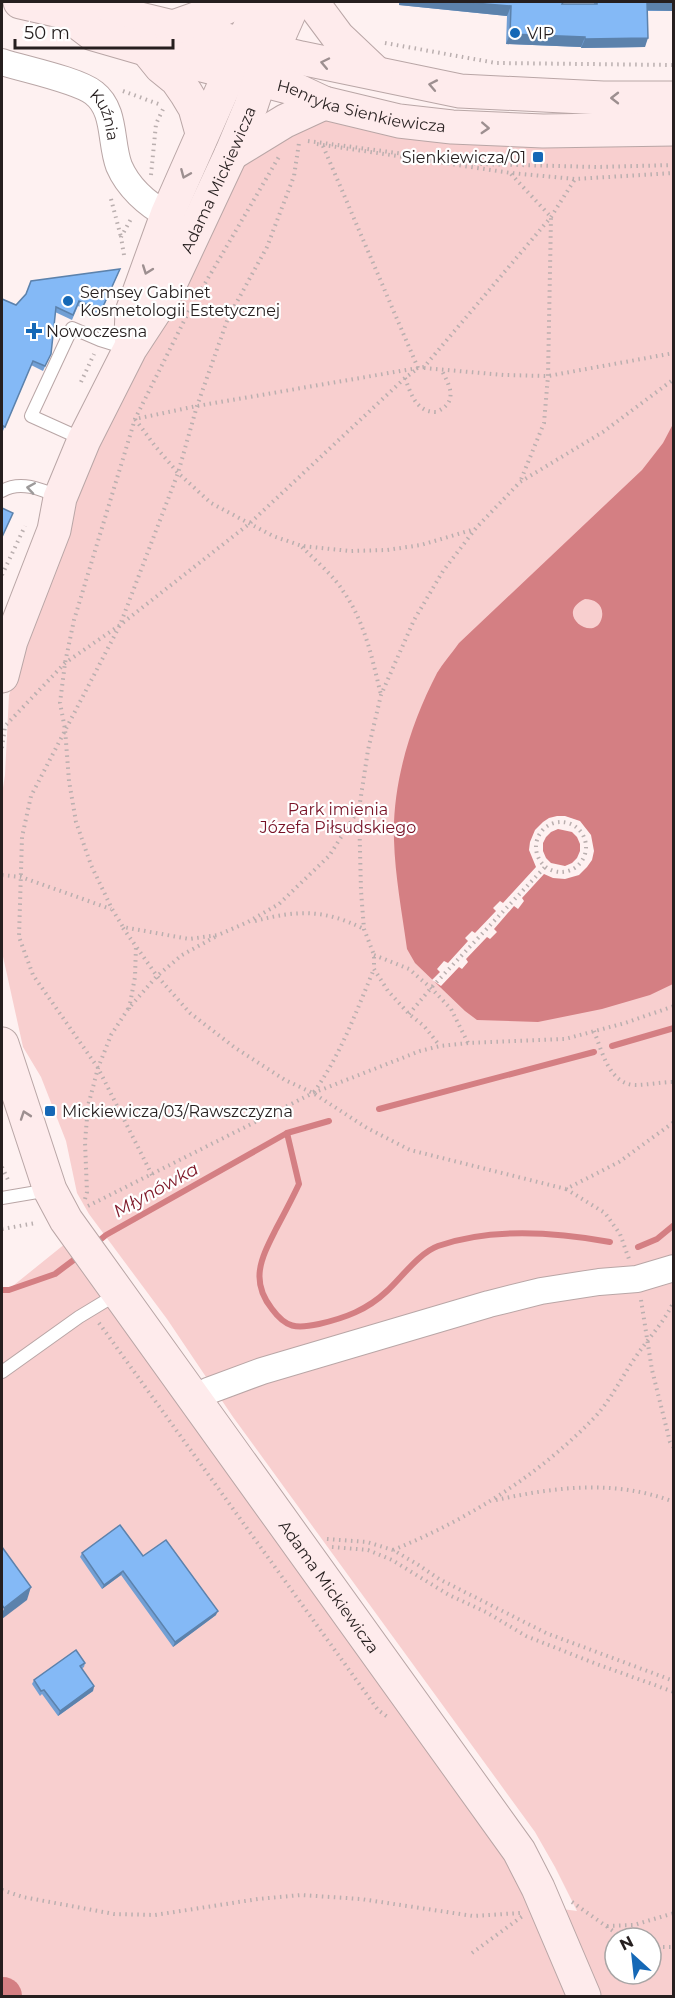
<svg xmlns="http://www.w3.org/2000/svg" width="675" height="1998" viewBox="0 0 675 1998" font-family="Montserrat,sans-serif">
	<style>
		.green { fill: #f8cfcf; fill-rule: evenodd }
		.water { fill: #d47f83; fill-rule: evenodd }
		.pier { fill: #fef1f1; fill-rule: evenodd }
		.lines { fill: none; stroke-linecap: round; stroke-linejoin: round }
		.stream { stroke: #d47f83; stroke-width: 6 }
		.river { stroke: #d47f83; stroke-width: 38 }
		.lane-casing { stroke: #b9a6a6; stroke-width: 14 }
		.street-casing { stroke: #b9a6a6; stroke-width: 28 }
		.secondary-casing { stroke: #b9a6a6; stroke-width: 35 }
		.path { stroke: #baafaf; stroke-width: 4; stroke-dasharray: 1.5 4.5; stroke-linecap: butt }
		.lane { stroke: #fff; stroke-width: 12 }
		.street { stroke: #fff; stroke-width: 26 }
		.secondary { stroke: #feebec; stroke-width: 33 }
		.wall { fill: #729fd4 }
		.shaded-wall { fill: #5c82ac }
		.building { fill: #84b9f6; stroke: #5c82ac; stroke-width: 1.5 }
		.oneway { stroke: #9d8f90 }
		.oneway2 { stroke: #9d9a9a }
		.poi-dot { fill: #1568b6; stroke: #fff; stroke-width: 2 }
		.labels { text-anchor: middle; stroke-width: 4.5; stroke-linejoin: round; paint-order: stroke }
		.poi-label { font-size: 16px; fill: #261f1f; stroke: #fff; text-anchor: start }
		.street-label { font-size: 16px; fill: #261f1f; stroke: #fff }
		.park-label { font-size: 16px; fill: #781226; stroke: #fff }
		.water-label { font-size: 18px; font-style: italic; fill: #811c2c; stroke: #fff }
	</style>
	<rect width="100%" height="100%" fill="#fef1f1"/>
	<g class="green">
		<path d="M324 103 673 129V1996H584L547 1907 577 1911 555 1867 535 1832 233 1417 167 1319 89 1214 77 1193 66 1141 41 1077 23 1047 2 952V794L5 775 9 695 74 508 68 479 232 154ZM615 1938H651V1974H615Z"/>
		<path d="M76 1235 497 1819 574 1996H2V1290L9 1289Z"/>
	</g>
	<path class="water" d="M673 424V984L650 995 602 1009 538 1022 477 1020 465 1011 415 963 407 949C402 913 395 876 394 840 392 783 411 723 437 673 443 663 452 653 459 643L642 470 663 443ZM585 599C595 599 604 605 602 617 596 645 552 614 585 599Z"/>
	<path class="pier" d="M557 816H565L580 821 591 835 594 851 592 860 587 867 579 875 565 879 553 878 544 874 522 898 524 901 518 909 514 906 494 929 497 932 490 939 487 937 466 959 468 962 462 969 459 967 441 986 432 980 440 972 437 969 444 961 448 963 468 941 465 938 472 931 475 933 496 911 493 908 500 901 503 903 536 867 529 850 530 842 535 830 543 822 549 818ZM558 829 572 832 577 837 580 844V851L577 858 572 863 565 866 551 863 546 858 543 851V843L546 837 551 832Z"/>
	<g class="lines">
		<g class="stream">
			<path d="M612 1046 674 1028"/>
			<path d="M379 1109 594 1052"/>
			<path d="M287 1133 299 1184C292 1199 284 1214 276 1229 262 1257 249 1280 272 1309 286 1328 296 1329 319 1324 345 1318 367 1310 387 1291 402 1277 419 1253 438 1246 492 1227 555 1232 610 1242"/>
			<path d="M95 1244 106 1235 287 1133 329 1121"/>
			<path d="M638 1247 657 1239 674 1225"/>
			<path d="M2 1290H9L55 1274 79 1256"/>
		</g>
		<path class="river" d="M2 1996H3"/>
		<g class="lane-casing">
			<g id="lane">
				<path d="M82 439 31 416 72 328 100 340 129 349"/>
				<path d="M2 491C20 480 41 489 59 497"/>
				<path d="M2 1198 49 1190"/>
				<path d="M2 1372 79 1317 117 1294"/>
			</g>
		</g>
		<g class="street-casing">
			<g id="street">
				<path id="s1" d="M2 62C23 69 78 80 94 93 116 110 110 142 119 166 128 187 147 204 167 215"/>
				<path d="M194 1399 208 1391 262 1371 489 1304 541 1291 599 1282 637 1279 674 1268"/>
			</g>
		</g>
		<g class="secondary-casing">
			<g id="secondary">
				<path d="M20 2 64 12 115 13 301 58 460 91 603 98H674"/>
				<path d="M312 2 338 37 376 73"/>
				<path id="s2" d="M64 12 93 34 190 62 292 88 324 103 399 121 452 127 543 131 674 129"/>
				<path d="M173 27 221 10 237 2"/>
				<path d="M148 51 161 67 177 80 186 93 195 108 202 133"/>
				<path d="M231 154 285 121 324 103"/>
				<path d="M131 336 132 312 167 215 261 2"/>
				<path id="s3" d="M2 676 11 641 54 530 60 498 84 440 130 349 164 297 231 154 251 106 260 79 294 2"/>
				<path id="s4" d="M2 1044 50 1190 66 1220 519 1851 538 1888 584 1996"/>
			</g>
		</g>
		<g class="path">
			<path d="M385 43 496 63 674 65"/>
			<path d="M123 91 161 105"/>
			<path d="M308 141 479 164 597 167 674 165"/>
			<path d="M317 144 511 173 575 179 674 173"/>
			<path d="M323 146 418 368 424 367 551 217 575 179"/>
			<path d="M511 174 551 217 548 376 544 423 520 482"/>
			<path d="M151 175 156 124 164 107"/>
			<path d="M111 199 121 237"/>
			<path d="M124 255 121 237 132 217"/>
			<path d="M193 304 280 155"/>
			<path d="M189 311 135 419 74 620 65 663 60 703 65 729 69 781 76 822 91 865 112 909 123 927 189 939 218 935 248 922 279 904 329 856 359 809 368 750 381 695 414 620 443 571 476 528 520 482 603 432 674 379"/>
			<path d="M418 368 197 406 135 419 155 446 178 473 211 503 273 536 302 546 350 551 387 550 421 545 475 529"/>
			<path d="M424 368 504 375 548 376 674 353"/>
			<path d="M405 378C411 394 416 412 436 412 459 402 450 386 441 369"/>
			<path d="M81 382 94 354"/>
			<path d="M302 547C316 561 333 575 343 591 365 622 372 658 381 695"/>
			<path d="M2 575 25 526"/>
			<path d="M2 748 5 726 65 663 120 625 249 524 405 378 417 369"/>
			<path d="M359 809 361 891 364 929 374 955V969L388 991 409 1014 424 1026 440 1046"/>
			<circle cx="561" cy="847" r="25"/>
			<path d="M2 875 21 877 111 909"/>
			<path d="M255 921C297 910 324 909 364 929"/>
			<path d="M123 928 157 976 190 1013 234 1047 285 1080 313 1093 367 1128 410 1150 566 1189 619 1162 674 1122"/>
			<path d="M374 955 409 969 431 988 451 1009 468 1043"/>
			<path d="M129 1009 135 977 136 946"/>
			<path d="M409 1014 431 988 545 867"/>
			<path d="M594 1031C602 1051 609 1084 635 1085 648 1085 661 1082 674 1082"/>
			<path d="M314 1092C341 1054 356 1012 374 969"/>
			<path d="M2 1167 9 1182"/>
			<path d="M152 1175 98 1068 33 975 19 937 22 837 31 796 120 625 178 473 197 406 228 318 267 247 294 176 299 143"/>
			<path d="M566 1189 605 1213 620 1234 629 1259"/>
			<path d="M85 1199 87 1192 85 1142 88 1106 98 1068 111 1035 128 1009 157 976 182 955 215 937"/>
			<path d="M88 1206 313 1093 420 1051 440 1046 468 1043 565 1039 625 1023 674 1006"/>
			<path d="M2 1229 36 1223"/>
			<path d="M641 1300 652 1370 670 1442 674 1448"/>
			<path d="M99 1323 378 1710 389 1718"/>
			<path d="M496 1500C556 1487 614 1479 674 1502"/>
			<path d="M327 1539 367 1542 393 1550 417 1564 439 1579 546 1633 674 1681"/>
			<path d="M332 1547 368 1550 392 1560 449 1595 486 1612 526 1636 594 1663 674 1692"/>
			<path d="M393 1550C467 1520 538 1476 594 1418 611 1400 621 1378 635 1358 648 1338 664 1323 674 1301"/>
			<path d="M2 1890 23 1897 114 1914 155 1915 258 1899 301 1895 361 1899 473 1916 520 1913"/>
			<path d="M572 1902 623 1938"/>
			<path d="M607 1926 634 1925 674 1913"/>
			<path d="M651 1947H674"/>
			<path d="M472 1953 524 1915"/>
		</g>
		<use href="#lane" class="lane"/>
		<use href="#street" class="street"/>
		<use href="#secondary" class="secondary"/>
	</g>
	<g class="wall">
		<path d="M399 2H563L562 4H594V2H674V11H648L645 47 581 48V47L506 44 507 16 399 5Z"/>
		<path d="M120 269 100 315 78 306 72 320 55 312 49 358 43 371 31 365 3 431 2 430V299L16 305Z"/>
		<path d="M82 1553 143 1556 216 1615 173 1647 121 1575 102 1589 80 1557Z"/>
		<path d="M85 1663 84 1667 81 1669 94 1686 93 1691 58 1716 42 1694 40 1696 32 1684 34 1680Z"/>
	</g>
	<g class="shaded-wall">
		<path d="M400 2H462L511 6 507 16 399 5Z"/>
		<path d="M647 2H674V11L644 10Z"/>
		<path d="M510 34 585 37 581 47 506 44Z"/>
		<path d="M648 38 645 47 581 48 585 39Z"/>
		<path d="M123 1571 121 1575 102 1589 104 1585Z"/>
		<path d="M31 1587 27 1600 2 1619V1614L4 1608Z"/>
		<path d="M218 1611 216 1615 173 1647 175 1642Z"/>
		<path d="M94 1686 93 1691 58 1716 60 1711Z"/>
	</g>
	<g class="building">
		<path d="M462 2H563L562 4H597V2H647L648 38 585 39V37L510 34 511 6Z"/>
		<path d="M120 269 101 311 79 301 73 315 56 307 51 354 45 366 33 361 5 427 2 425V299L16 305 26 294 31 281Z"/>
		<path d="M2 508 13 513 2 537Z"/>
		<path d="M120 1525 143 1556 166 1540 218 1611 175 1642 123 1571 104 1585 82 1553Z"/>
		<path d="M2 1547 31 1587 4 1608 2 1605Z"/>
		<path d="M76 1650 85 1663 80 1666 94 1686 60 1711 44 1690 41 1691 34 1680Z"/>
	</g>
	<defs><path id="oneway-chevron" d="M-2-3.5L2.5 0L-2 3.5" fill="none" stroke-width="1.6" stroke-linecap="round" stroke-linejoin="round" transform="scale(1.5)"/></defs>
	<g class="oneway">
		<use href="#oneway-chevron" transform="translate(325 63) rotate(-168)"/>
		<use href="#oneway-chevron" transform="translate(433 85) rotate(-169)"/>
		<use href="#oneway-chevron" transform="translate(615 98) rotate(-180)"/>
		<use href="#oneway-chevron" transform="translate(485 128) rotate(3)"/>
		<use href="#oneway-chevron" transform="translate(185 174) rotate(113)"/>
		<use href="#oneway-chevron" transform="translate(147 270) rotate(110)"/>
		<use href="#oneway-chevron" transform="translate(25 1115) rotate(-109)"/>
	</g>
	<use class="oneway2" href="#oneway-chevron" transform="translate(31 488) rotate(-171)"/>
	<g class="poi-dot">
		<circle cx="515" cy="33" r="6"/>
		<rect x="532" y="151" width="12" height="12" rx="3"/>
		<circle cx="68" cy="301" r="6"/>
		<path d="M31 322h6v6h6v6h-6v6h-6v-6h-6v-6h6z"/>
		<rect x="44" y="1105" width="12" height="12" rx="3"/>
	</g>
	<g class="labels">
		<g class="poi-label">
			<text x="527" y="39">VIP</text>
			<text x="526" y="163" text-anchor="end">Sienkiewicza/01</text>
			<text x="80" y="298">Semsey Gabinet<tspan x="80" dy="18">Kosmetologii Estetycznej</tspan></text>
			<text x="46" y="337">Nowoczesna</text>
			<text x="62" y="1117">Mickiewicza/03/Rawszczyzna</text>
		</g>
		<g class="street-label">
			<text dy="6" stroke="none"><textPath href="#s2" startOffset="315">Henryka Sienkiewicza</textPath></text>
			<text dy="6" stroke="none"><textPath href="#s1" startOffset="123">Kuźnia</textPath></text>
			<text dy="6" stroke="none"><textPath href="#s3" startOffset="544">Adama Mickiewicza</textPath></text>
			<text dy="6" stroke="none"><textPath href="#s4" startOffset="639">Adama Mickiewicza</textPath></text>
		</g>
		<g class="park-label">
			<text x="338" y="815">Park imienia<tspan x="338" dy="18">Józefa Piłsudskiego</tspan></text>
		</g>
		<g class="water-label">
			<text transform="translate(156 1190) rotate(-29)" y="6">Młynówka</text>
		</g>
	</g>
	<rect width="675" height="1998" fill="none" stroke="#261f1f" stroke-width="6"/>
	<g transform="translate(633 1956) rotate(333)"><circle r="28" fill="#ffffff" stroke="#a8a5a5" stroke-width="1.5"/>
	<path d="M0-4.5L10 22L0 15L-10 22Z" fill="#1568b6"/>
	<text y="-9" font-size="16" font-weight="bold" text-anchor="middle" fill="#261f1f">N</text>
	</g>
	<path d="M15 39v9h158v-9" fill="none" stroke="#261f1f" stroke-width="3"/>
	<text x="24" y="39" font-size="18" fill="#261f1f" stroke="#ffffff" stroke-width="4.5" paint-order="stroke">50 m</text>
</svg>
